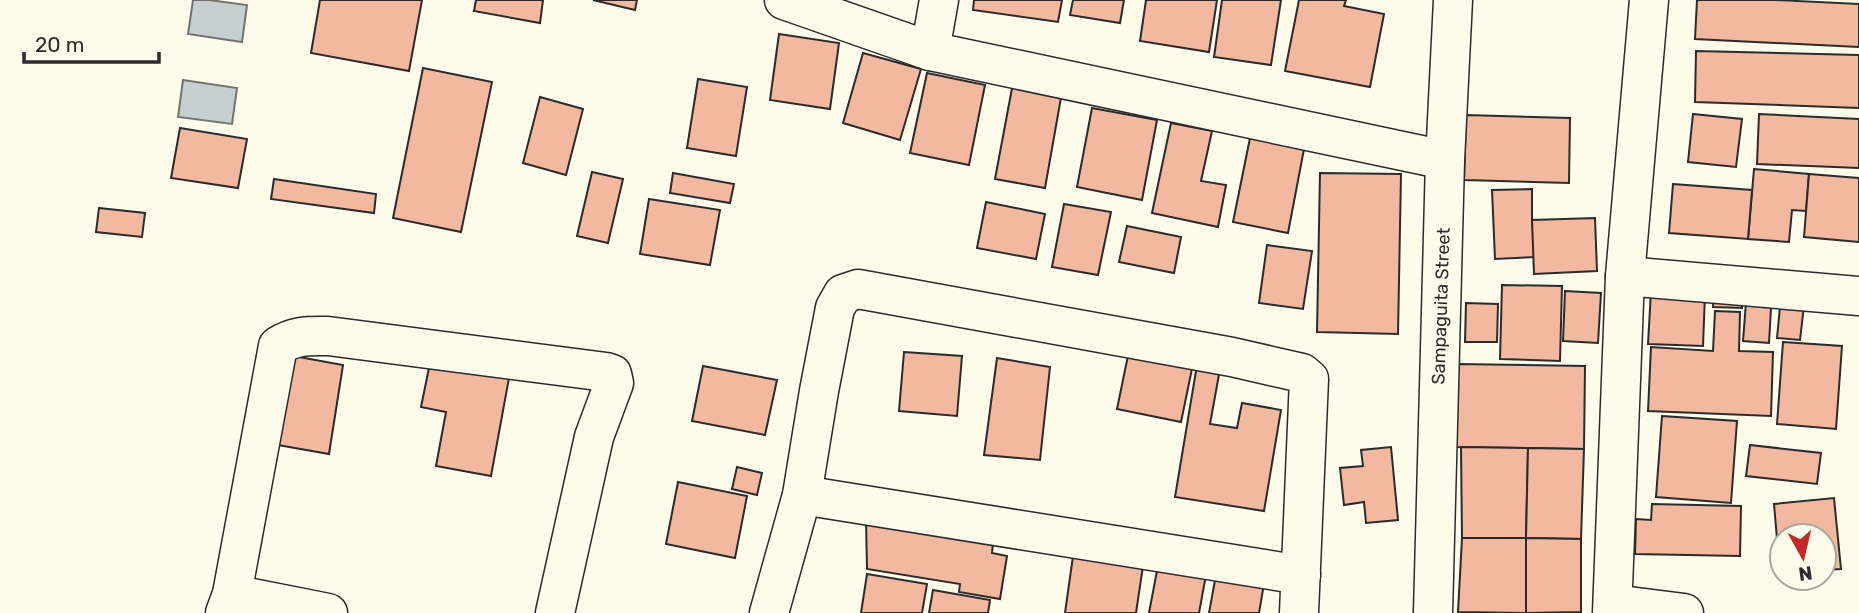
<svg xmlns="http://www.w3.org/2000/svg" width="1859" height="613" viewBox="0 0 1859 613" font-family="Rubik,sans-serif">
	<style>
		.water { fill: #c7d0d0; stroke: #74746e; stroke-width: 2 }
		.building { fill: #f2b8a0; stroke: #2b2b2b; stroke-width: 2 }
		.lines { fill: none; stroke-linecap: round; stroke-linejoin: round }
		.minor-casing { stroke: #2b2b2b; stroke-width: 41 }
		.tertiary-casing { stroke: #2b2b2b; stroke-width: 41 }
		.minor { stroke: #fdfbea; stroke-width: 38 }
		.tertiary { stroke: #fdfbea; stroke-width: 38 }
		.labels { text-anchor: middle; stroke-width: 5; stroke-linejoin: round; paint-order: stroke }
		.street-label { font-size: 18px; fill: #2b2b2b; stroke: #fdfbea }
	</style>
	<rect width="100%" height="100%" fill="#fdfbea"/>
	<g class="water">
		<path d="M193 0H209L247 5 242 42 188 34Z"/>
		<path d="M183 80 237 88 232 124 178 117Z"/>
	</g>
	<g class="building">
		<path d="M320 0H422L409 71 311 53Z"/>
		<path d="M476 0H543L540 23 474 11Z"/>
		<path d="M593 0H637L635 10Z"/>
		<path d="M974 0H1062L1058 22 973 10Z"/>
		<path d="M1073 0H1124L1120 23 1070 15Z"/>
		<path d="M1146 0H1217L1209 52 1140 41Z"/>
		<path d="M1222 0H1281L1271 65 1214 57Z"/>
		<path d="M1299 0H1346L1344 6 1384 14 1370 87 1285 71Z"/>
		<path d="M1697 0H1776L1859 4V47L1695 39Z"/>
		<path d="M779 34 839 43 830 109 770 100Z"/>
		<path d="M1696 51 1859 55V108L1695 102Z"/>
		<path d="M863 53 921 69 900 140 843 123Z"/>
		<path d="M423 68 492 82 461 232 393 218Z"/>
		<path d="M927 73 985 85 969 165 910 153Z"/>
		<path d="M698 79 747 87 736 156 687 148Z"/>
		<path d="M1013 83 1062 92 1045 188 995 179Z"/>
		<path d="M540 97 583 109 566 175 523 163Z"/>
		<path d="M1092 108 1157 120 1142 200 1077 187Z"/>
		<path d="M1693 114 1742 119 1736 167 1688 162Z"/>
		<path d="M1759 114 1859 119V168L1757 164Z"/>
		<path d="M1466 115 1570 118 1569 183 1464 180Z"/>
		<path d="M1171 123 1212 131 1201 181 1226 185 1218 227 1152 213Z"/>
		<path d="M180 128 247 139 238 188 171 178Z"/>
		<path d="M1250 138 1304 149 1288 233 1233 222Z"/>
		<path d="M1754 169 1809 174 1806 211 1792 210 1789 242 1748 239Z"/>
		<path d="M592 172 623 179 608 243 577 236Z"/>
		<path d="M673 173 734 184 730 203 670 193Z"/>
		<path d="M1320 173 1401 174 1398 334 1317 332Z"/>
		<path d="M1809 174 1859 178V242L1804 237Z"/>
		<path d="M274 179 376 194 374 213 271 199Z"/>
		<path d="M1673 184 1752 190 1748 239 1669 233Z"/>
		<path d="M1532 189V220L1536 257 1495 259 1492 190Z"/>
		<path d="M649 199 720 210 710 265 640 254Z"/>
		<path d="M986 202 1045 214 1036 259 977 248Z"/>
		<path d="M1064 204 1111 212 1098 275 1052 267Z"/>
		<path d="M99 208 145 213 142 237 96 232Z"/>
		<path d="M1595 218 1597 271 1534 274 1532 220Z"/>
		<path d="M1127 226 1181 237 1174 273 1119 262Z"/>
		<path d="M1267 245 1312 251 1303 309 1259 303Z"/>
		<path d="M1502 285 1562 286 1560 361 1500 359Z"/>
		<path d="M1782 286 1806 288 1800 340 1777 338Z"/>
		<path d="M1714 288H1742V308L1713 307Z"/>
		<path d="M1747 289 1772 291 1769 343 1743 341Z"/>
		<path d="M1565 291 1601 293 1598 343 1563 341Z"/>
		<path d="M1651 291 1705 294 1703 346 1648 344Z"/>
		<path d="M1466 303 1498 304 1497 342H1465Z"/>
		<path d="M1715 311 1740 312 1739 351 1773 352 1771 416 1648 411 1651 347 1713 351Z"/>
		<path d="M1131 341 1195 354 1181 422 1117 409Z"/>
		<path d="M1783 342 1842 346 1836 429 1777 424Z"/>
		<path d="M904 352 962 356 957 416 899 411Z"/>
		<path d="M288 355 343 365 329 454 272 444Z"/>
		<path d="M997 358 1050 367 1040 460 984 455Z"/>
		<path d="M430 363 509 378 491 476 436 466 446 412 421 407Z"/>
		<path d="M1456 364 1585 366 1584 449 1454 447Z"/>
		<path d="M1197 365 1220 369 1210 424 1237 428 1242 403 1281 410 1264 511 1175 497Z"/>
		<path d="M703 366 777 380 765 435 692 421Z"/>
		<path d="M1662 416 1737 421 1731 503 1656 497Z"/>
		<path d="M1750 445 1821 453 1817 484 1746 476Z"/>
		<path d="M1391 447 1398 520 1366 523 1364 502 1344 505 1340 468 1363 466 1361 450Z"/>
		<path d="M1461 447 1528 448 1526 538H1462Z"/>
		<path d="M1528 448 1584 449 1581 539 1526 538Z"/>
		<path d="M737 467 762 473 757 495 732 489Z"/>
		<path d="M678 482 747 496 735 558 666 544Z"/>
		<path d="M1834 498 1841 569 1824 570V536H1782V574H1780L1774 504Z"/>
		<path d="M1652 504 1741 506 1740 556 1635 554 1636 519 1651 520Z"/>
		<path d="M866 520 994 533 992 553 1007 556 1000 599 959 592 960 584 867 569Z"/>
		<path d="M1462 538H1526V613L1458 612Z"/>
		<path d="M1526 538 1581 539V612L1526 613Z"/>
		<path d="M1074 549 1144 559 1136 613H1065Z"/>
		<path d="M1160 555 1208 564 1199 613H1149Z"/>
		<path d="M1218 564 1266 572 1259 613H1209Z"/>
		<path d="M867 574 927 584 922 613H861Z"/>
		<path d="M933 590 990 600 988 613H929Z"/>
	</g>
	<g class="lines">
		<g class="minor-casing">
			<g id="minor">
				<path d="M784 0 930 51 1445 160"/>
				<path d="M930 51 939 0"/>
				<path d="M1625 276 1859 296"/>
				<path d="M802 495 1301 575"/>
				<path d="M232 594 328 613"/>
				<path d="M1613 604 1684 613"/>
				<path d="M225 613 232 594 278 346C295 335 308 336 328 336L606 372 612 374 614 383 594 437 555 613"/>
				<path d="M769 613 802 495 819 391 835 308 843 294 858 289 1232 357 1302 373 1309 379 1299 613"/>
				<path d="M1433 613 1445 160 1453 0"/>
			</g>
		</g>
		<g class="tertiary-casing">
			<path id="tertiary" d="M1612 613 1625 276 1649 0"/>
		</g>
		<use href="#minor" class="minor"/>
		<use href="#tertiary" class="tertiary"/>
	</g>
	<g class="labels">
		<g class="street-label">
			<text transform="translate(1441 306) rotate(-88)" y="6">Sampaguita Street</text>
		</g>
	</g>
	<g transform="translate(1803 557) rotate(172)"><circle r="33" fill="#fdfbea" stroke="#a9a89e" stroke-width="2"/>
	<path d="M0-5L12 26L0 18L-12 26Z" fill="#c62828"/>
	<text y="-10" font-size="19" font-weight="bold" text-anchor="middle" fill="#2b2b2b">N</text>
	</g>
	<path d="M24 52v10h135v-10" fill="none" stroke="#2b2b2b" stroke-width="3.5"/>
	<text x="35" y="52" font-size="21" fill="#2b2b2b" stroke="#fdfbea" stroke-width="5" paint-order="stroke">20 m</text>
</svg>
